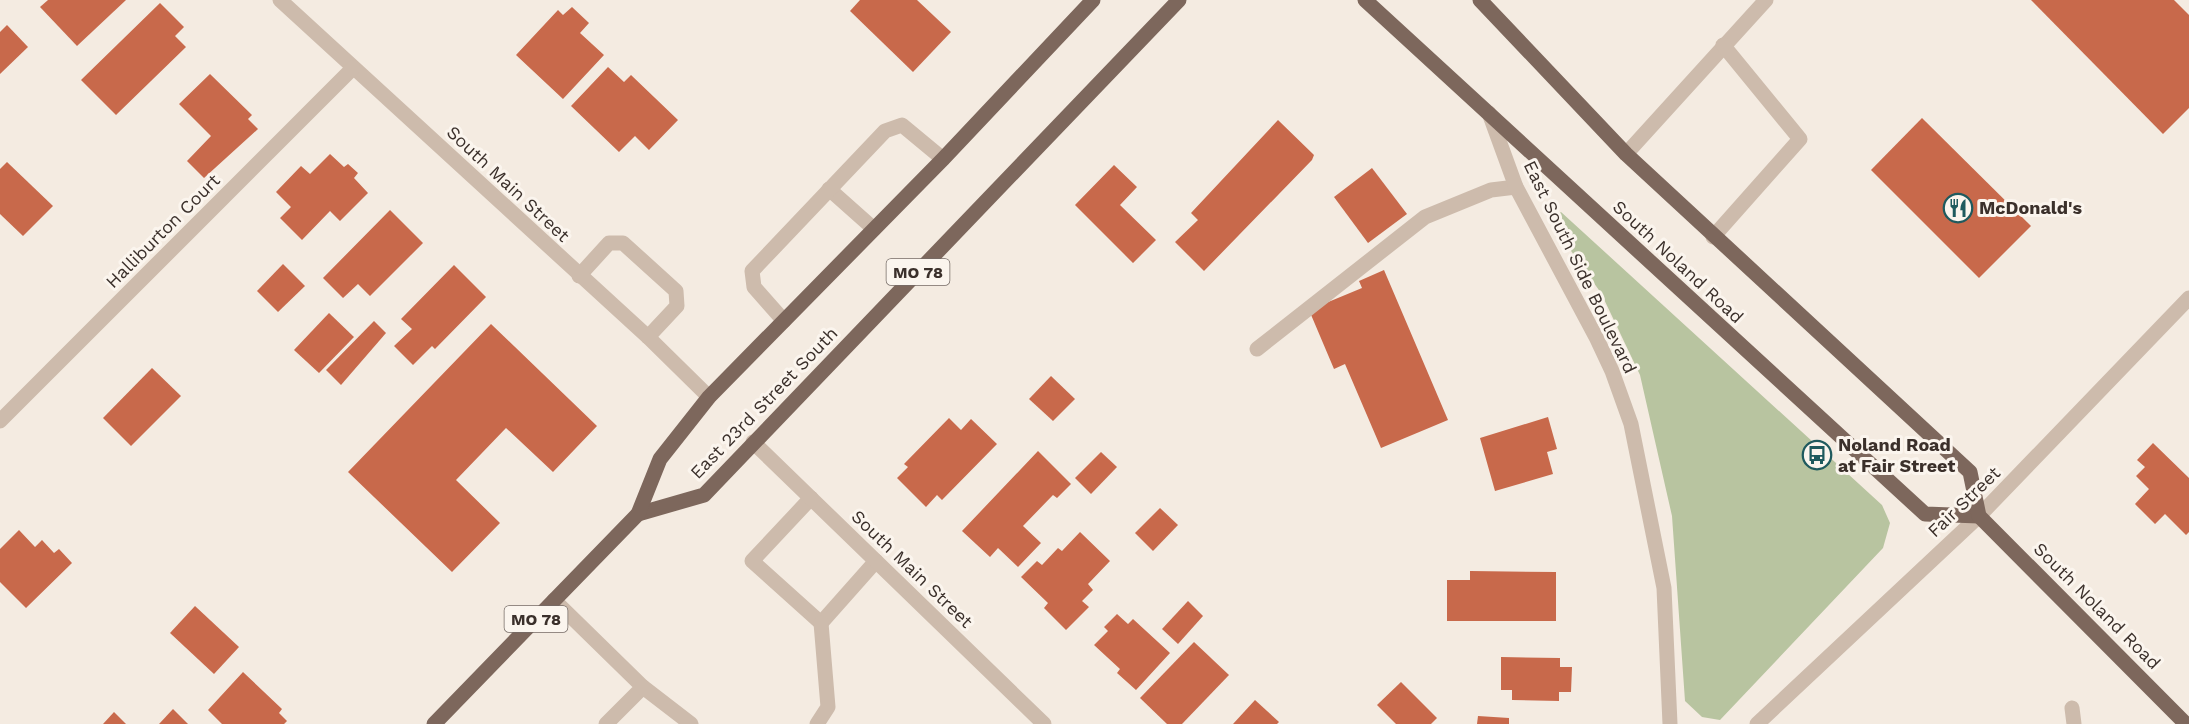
<svg xmlns="http://www.w3.org/2000/svg" width="2189" height="724" viewBox="0 0 2189 724" font-family="'Work Sans',sans-serif">
	<style>
		.green { fill: #b8c4a0 }
		.building { fill: #c8694b }
		.lines { fill: none; stroke-linecap: round; stroke-linejoin: round }
		.service { stroke: #cdbbac; stroke-width: 15 }
		.minor { stroke: #cdbbac; stroke-width: 15 }
		.primary { stroke: #7d675c; stroke-width: 15 }
		.labels { text-anchor: middle; stroke-width: 6; stroke-linejoin: round; paint-order: stroke }
		.shield { fill: #fbf5ee; stroke: #756b66; stroke-width: 1.5 }
		.shield-label { font-size: 16px; font-weight: bold; fill: #3b302b }
		.street-label { font-size: 18px; fill: #3b302b; stroke: #fbf5ee }
		.poi-label { font-size: 18px; font-weight: bold; fill: #3b302b; stroke: #fbf5ee; text-anchor: start }
	</style>
	<rect width="100%" height="100%" fill="#f4ebe1"/>
	<path class="green" d="M1561 212 1882 505 1890 523 1883 548 1720 720 1702 717 1685 701 1672 516 1640 375 1601 293 1549 220Z"/>
	<g class="building">
		<path d="M48 0H126L77 46 40 7Z"/>
		<path d="M860 0H917L951 32 913 72 850 11Z"/>
		<path d="M2031 0H2174L2189 15V108L2163 134Z"/>
		<path d="M160 3 184 27 175 36 186 47 116 115 81 80Z"/>
		<path d="M572 7 589 23 580 33 604 55 563 99 516 55 558 10 563 15Z"/>
		<path d="M7 25 28 47 0 74V32Z"/>
		<path d="M608 67 624 82 631 75 678 120 649 150 635 136 619 152 571 106Z"/>
		<path d="M210 74 252 115 248 119 258 129 204 178 187 161 211 136 179 104Z"/>
		<path d="M1922 118 2031 226 1979 278 1871 170Z"/>
		<path d="M1278 120 1314 155 1312 160 1204 271 1175 242 1198 220 1191 213Z"/>
		<path d="M330 154 344 167 348 164 358 173 354 178 368 193 340 221 330 211 302 240 280 218 291 207 276 192 301 166 310 174Z"/>
		<path d="M7 162 53 206 23 236 0 214V169Z"/>
		<path d="M1114 165 1137 187 1120 205 1156 240 1133 263 1075 205Z"/>
		<path d="M1372 168 1407 214 1368 243 1334 197Z"/>
		<path d="M390 210 423 243 370 296 358 284 343 298 323 278Z"/>
		<path d="M283 264 305 286 278 312 257 291Z"/>
		<path d="M454 265 486 297 435 349 432 346 413 365 394 346 412 329 401 319Z"/>
		<path d="M1384 270 1448 420 1381 448 1345 364 1334 369 1309 310 1362 288 1359 281Z"/>
		<path d="M329 313 354 337 319 373 294 350Z"/>
		<path d="M374 321 386 333 341 385 326 370Z"/>
		<path d="M491 324 597 426 553 472 506 428 456 480 500 523 452 572 348 472Z"/>
		<path d="M152 368 181 396 131 446 103 418Z"/>
		<path d="M1051 376 1075 399 1053 421 1029 399Z"/>
		<path d="M1548 417 1557 449 1547 452 1553 474 1495 491 1480 438Z"/>
		<path d="M949 418 961 430 971 419 997 444 942 500 937 495 926 507 897 478 908 467 904 464Z"/>
		<path d="M2153 443 2189 478V532L2186 535 2165 514 2155 524 2135 504 2149 489 2136 476 2145 467 2137 460Z"/>
		<path d="M1038 451 1071 484 1057 498 1053 495 1023 526 1041 543 1018 567 998 548 990 557 962 531Z"/>
		<path d="M1101 452 1117 467 1091 494 1075 478Z"/>
		<path d="M1160 508 1178 525 1153 551 1135 533Z"/>
		<path d="M19 530 35 547 42 540 54 553 59 549 72 563 26 608 0 582V549Z"/>
		<path d="M1080 532 1110 561 1088 584 1093 590 1082 601 1089 607 1066 630 1044 608 1048 603 1021 577 1037 561 1042 565 1058 548 1062 551Z"/>
		<path d="M1470 571 1556 572V621H1447V580H1470Z"/>
		<path d="M1188 601 1203 616 1178 644 1162 629Z"/>
		<path d="M195 606 239 647 214 674 170 633Z"/>
		<path d="M1117 614 1128 624 1133 619 1170 653 1136 690 1117 673 1120 669 1094 645 1108 631 1104 627Z"/>
		<path d="M1194 642 1229 675 1182 724H1167L1140 698Z"/>
		<path d="M1501 657 1560 658V667H1572L1571 692H1559V701L1512 700V690H1501Z"/>
		<path d="M243 672 282 709 279 713 287 721 284 724H222L208 710Z"/>
		<path d="M1401 682 1437 718 1431 724H1396L1377 705Z"/>
		<path d="M1255 700 1279 722 1277 724H1233Z"/>
		<path d="M173 709 188 724H159Z"/>
		<path d="M114 712 126 724H103Z"/>
		<path d="M1478 716 1509 718V724H1477Z"/>
	</g>
	<g class="lines">
		<g class="service">
			<path d="M1626 154 1766 0"/>
			<path d="M829 189 874 229"/>
			<path d="M1713 237 1800 139 1723 45"/>
			<path d="M579 276 609 243H623L676 291 677 306 648 337"/>
			<path d="M784 321 754 287 752 271 885 131 902 125 943 159"/>
			<path d="M1257 349 1425 217 1491 190 1516 187"/>
			<path d="M811 498 752 561 821 623 876 561"/>
			<path d="M554 600 643 687 606 724"/>
			<path d="M643 687 691 724"/>
			<path d="M2072 708 2074 724"/>
			<path d="M817 724 828 707 821 623"/>
		</g>
		<g class="minor">
			<path d="M280 0 648 337 709 397"/>
			<path d="M1489 113 1516 187 1597 339 1612 371 1631 424 1664 588 1670 724"/>
			<path d="M0 421 353 68"/>
			<path d="M753 442 1044 724"/>
			<path d="M1757 724 1979 516 2189 298"/>
		</g>
		<g class="primary">
			<path d="M1365 0 1925 514 1979 516"/>
			<path d="M1480 0 1626 154 1970 472 1979 516 2186 724"/>
			<path d="M638 514 704 495 1179 0"/>
			<path d="M434 724 638 514 660 459 709 397 943 159 1093 0"/>
		</g>
	</g>
	<defs>
		<g id="restaurant-ring" transform="scale(1.5)"><circle r="9.5" fill="#fbf5ee" stroke="#1f5a5e" stroke-width="1.5"/><path d="M-5-6h1v4h1v-4h1v4h1v-4h1v5L-1.5 .5V6h-2V.5L-5-1ZM5-6V6H3V1.5H1.5Q1.5-4 5-6Z" fill="#1f5a5e"/></g>
		<g id="bus-ring" transform="scale(1.5)"><circle r="9.5" fill="#fbf5ee" stroke="#1f5a5e" stroke-width="1.5"/><path d="M-5-6H5V4H4V6H2V4H-2V6H-4V4H-5ZM-3.5-4V0h7V-4ZM-3.5 1.2v1.5H-2V1.2ZM2 1.2v1.5H3.5V1.2Z" fill="#1f5a5e"/></g>
	</defs>
	<g fill-rule="evenodd">
		<use href="#restaurant-ring" x="1958" y="208"/>
		<use href="#bus-ring" x="1817" y="455"/>
	</g>
	<g class="labels">
		<g class="shield">
			<rect x="886.5" y="259" width="63" height="26" rx="4.5"/>
			<rect x="504.5" y="606" width="63" height="26" rx="4.5"/>
		</g>
		<g class="shield-label">
			<text x="918" y="278">MO 78</text>
			<text x="536" y="625">MO 78</text>
		</g>
		<g class="street-label">
			<text transform="translate(508 184) rotate(43)" y="6">South Main Street</text>
			<text transform="translate(163 231) rotate(-45)" y="6">Halliburton Court</text>
			<text transform="translate(1678 262) rotate(43)" y="6">South Noland Road</text>
			<text transform="translate(1580 267) rotate(64)" y="6">East South Side Boulevard</text>
			<text transform="translate(764 403) rotate(-46)" y="6">East 23rd Street South</text>
			<text transform="translate(1964 502) rotate(-44)" y="6">Fair Street</text>
			<text transform="translate(912 569) rotate(44)" y="6">South Main Street</text>
			<text transform="translate(2097 606) rotate(45)" y="6">South Noland Road</text>
		</g>
		<g class="poi-label">
			<text x="1979" y="214">McDonald's</text>
			<text x="1838" y="451">Noland Road<tspan x="1838" dy="21">at Fair Street</tspan></text>
		</g>
	</g>
</svg>
